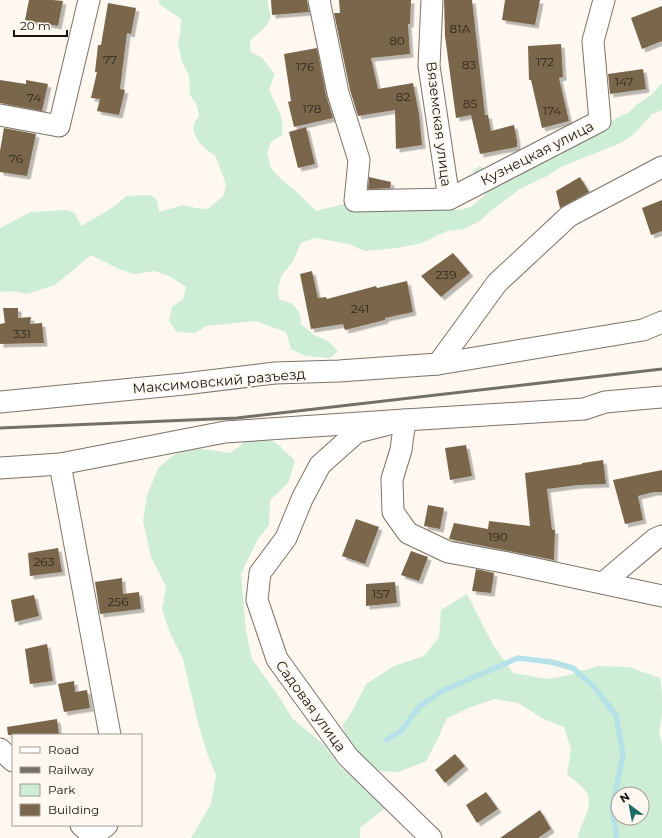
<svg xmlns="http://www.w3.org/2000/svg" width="662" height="838" viewBox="0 0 662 838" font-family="Montserrat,sans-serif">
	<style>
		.green { fill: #cdedd5; fill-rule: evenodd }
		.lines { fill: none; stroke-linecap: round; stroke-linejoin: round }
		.stream { stroke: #b6e1e9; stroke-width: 5.5 }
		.building { fill: #7a664c; filter: url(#shadow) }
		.minor-casing { stroke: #7c7267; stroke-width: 23 }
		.minor { stroke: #fff; stroke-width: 21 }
		.rail { stroke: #736f69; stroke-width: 3 }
		.labels { text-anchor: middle; stroke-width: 4; stroke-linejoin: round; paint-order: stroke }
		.number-label { font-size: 12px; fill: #2f281e }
		.street-label { font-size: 14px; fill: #16130e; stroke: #fef8f0 }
	</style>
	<defs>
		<filter id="shadow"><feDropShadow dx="3.5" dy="3.5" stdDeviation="0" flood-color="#0004"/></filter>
	</defs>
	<rect width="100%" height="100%" fill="#fef8f0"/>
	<g class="green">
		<path d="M159 0H267L271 17 267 25 250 41V51L262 58 275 74 269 89C276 108 285 114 282 135L271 142 267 153 271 168 280 178 299 194 316 211 348 203 459 210 471 207 485 195 490 184 476 176 472 171 480 166 490 171 545 160 561 155 566 148 605 124 631 111 636 105 651 95 662 83V110L652 114 634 134 621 143 561 167 547 176 520 189 493 209 481 220 465 229 447 231 422 243 397 248 365 251 349 244 314 238 301 243 293 261 282 275 278 287 279 299 293 304 300 314 301 324 314 335 328 341 338 351 330 358 305 356 291 349 286 332 255 321 206 326 195 333 177 332 169 321 172 307 183 299 186 287 171 277 155 271 135 274 119 269 91 255 55 285 27 294 13 291 0 292V228L31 212 67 210 75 213 81 226C96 217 115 208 126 196L151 195 157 200 159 212 183 205 196 208 208 209 224 195 226 184 215 155C205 150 191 137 194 124 195 121 198 118 199 115L196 103 190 95 189 75 182 62 178 44 180 35 181 19 159 4Z"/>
		<path d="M264 436 280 446 295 461 288 483 270 500 269 525 258 539 241 574 246 631 252 659 279 697 293 719 324 745 341 768 388 806 360 828V838H191L211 804 216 775 207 753 199 727 183 659 170 633 162 610 166 587 151 557 143 521 147 496 158 468 174 455 195 448 231 453 247 440Z"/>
		<path d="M467 594 493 645 513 673 547 679 566 676 598 666 629 667 660 678C662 689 662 701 662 712 661 726 657 730 662 744V838H578C580 822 597 804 584 789 580 784 573 779 567 775L571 749 564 727 542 718 518 703 495 699 471 707 447 718 438 738 426 761 399 772 380 771 361 761 346 740 343 725 354 708 366 684 394 666 424 656 439 637 441 610ZM618 794H642V818H618Z"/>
	</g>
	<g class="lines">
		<path class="stream" d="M386 740 401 731 420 706 444 690 518 658 551 662 573 668 594 687 616 715 623 755 612 808 617 838"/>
	</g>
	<g class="building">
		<path d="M29 0H53L63 1 58 26 25 20Z"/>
		<path d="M271 0H307L309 12 272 15Z"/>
		<path d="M339 0H411L410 24H408L410 54 371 58 378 89 413 83 419 114 422 145 396 149 395 110 358 116 350 90 334 13H340Z"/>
		<path d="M444 0H472L485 115H488L491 131 514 125 517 141V147L480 154 471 115 456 118 445 36Z"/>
		<path d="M505 0H540L535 25 502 20Z"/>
		<path d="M108 3 136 8 131 34 127 33 120 89 125 90 119 115 97 111 100 99 91 98 97 72H95L98 45H101Z"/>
		<path d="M662 6V41L642 49 631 18Z"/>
		<path d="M561 44 563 77 559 78 569 121 542 128 531 80H529L528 46Z"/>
		<path d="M317 48 326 95 333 118 294 127 288 102 291 101 284 54Z"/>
		<path d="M643 69 646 89 610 94 608 74Z"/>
		<path d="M0 80 26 84V80L48 84 42 111 0 103Z"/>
		<path d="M306 127 315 164 298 168 289 132Z"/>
		<path d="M4 128 36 134 27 176 0 172V151Z"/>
		<path d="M369 177 391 182 390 188 368 189Z"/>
		<path d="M580 177 589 192 560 208 556 191Z"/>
		<path d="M662 200V231L651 235 642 208Z"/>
		<path d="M453 253 470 273 441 297 421 276Z"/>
		<path d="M312 271 318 298 326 297 327 299 376 286 377 288 407 281 413 312 385 318V320L345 330 343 324 311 329 300 274Z"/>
		<path d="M3 308H18V318L31 317 30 324 42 323 44 343 0 344V324L5 323Z"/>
		<path d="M466 445 472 476 450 480 445 448Z"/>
		<path d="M603 460 606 484 578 485 547 489 552 530H555L554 560 449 539 454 523 488 529 489 521 530 526 525 473 582 464V463Z"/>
		<path d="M662 470V492H654L638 496 643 520 625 524 613 480Z"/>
		<path d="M428 505 444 508 440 529 424 526Z"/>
		<path d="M356 519 379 527 365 564 342 556Z"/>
		<path d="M58 548 62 572 30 576 28 553Z"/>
		<path d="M411 551 428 557 419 581 401 575Z"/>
		<path d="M476 569 494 573 491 593 472 591Z"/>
		<path d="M122 578 123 594 139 592 141 609 100 614 95 582Z"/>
		<path d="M395 582 397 603 366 606V584Z"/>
		<path d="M34 595 39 616 15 622 11 600Z"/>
		<path d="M47 644 53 681 30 684 25 649Z"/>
		<path d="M74 681 75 692 87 690 90 708 64 712 58 684Z"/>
		<path d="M57 719 59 735H8L7 727Z"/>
		<path d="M455 754 465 766 445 783 435 770Z"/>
		<path d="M486 792 498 809 477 823 466 805Z"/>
		<path d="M540 810 551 829 538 838H500Z"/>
	</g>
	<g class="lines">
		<g class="minor-casing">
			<g id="minor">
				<path d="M319 0 338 93 359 160 355 201 449 199 600 121 593 41 604 0"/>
				<path d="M432 0 429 66 449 199"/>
				<path d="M0 115 59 126 89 0"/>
				<path d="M438 364 497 283 569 216 662 167"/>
				<path d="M0 402 184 384 275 373 339 371 438 364 643 330 662 322"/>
				<path d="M60 464 110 735"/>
				<path d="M0 468 60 464 225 432 405 420 401 450 392 479 393 512 408 533 448 552 503 562 662 596"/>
				<path d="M603 583 655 539 662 536"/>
				<path d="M0 749 13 761"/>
				<path d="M81 825 93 836 107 825"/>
				<path d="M431 838 348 757 277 659 257 600 260 573 286 538 302 499 320 465 357 432 405 420 584 409 605 402 662 397"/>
			</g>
		</g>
		<use href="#minor" class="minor"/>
		<path class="rail" d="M0 428 237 418 662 369"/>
	</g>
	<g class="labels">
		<g class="number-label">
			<text x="460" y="33">81А</text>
			<text x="397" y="45">80</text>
			<text x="110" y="64">77</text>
			<text x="545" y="66">172</text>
			<text x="469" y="69">83</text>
			<text x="305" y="71">176</text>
			<text x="624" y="86">147</text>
			<text x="403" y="101">82</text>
			<text x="34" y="102">74</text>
			<text x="470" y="108">85</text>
			<text x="312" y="113">178</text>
			<text x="552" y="115">174</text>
			<text x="16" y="163">76</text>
			<text x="446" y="279">239</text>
			<text x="360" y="313">241</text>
			<text x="22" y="338">331</text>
			<text x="498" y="541">190</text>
			<text x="44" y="566">263</text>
			<text x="381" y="598">157</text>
			<text x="118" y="606">256</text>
		</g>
		<g class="street-label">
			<text transform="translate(439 124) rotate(83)" y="5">Вяземская улица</text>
			<text transform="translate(537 153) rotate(-27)" y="5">Кузнецкая улица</text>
			<text transform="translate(219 381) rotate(-5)" y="5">Максимовский разъезд</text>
			<text transform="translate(311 706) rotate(54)" y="5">Садовая улица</text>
		</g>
	</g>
	<rect x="12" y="734" width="130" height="92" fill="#fef8f0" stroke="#a19c96"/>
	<rect x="20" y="747" width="20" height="6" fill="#ffffff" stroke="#a19c96"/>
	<text x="48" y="754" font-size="12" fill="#16130e">Road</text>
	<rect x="20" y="767" width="20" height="6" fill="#736f69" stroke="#a19c96"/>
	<text x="48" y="774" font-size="12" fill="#16130e">Railway</text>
	<rect x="20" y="784" width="20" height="12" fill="#cdedd5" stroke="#a19c96"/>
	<text x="48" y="794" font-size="12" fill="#16130e">Park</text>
	<rect x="20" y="804" width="20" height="12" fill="#7a664c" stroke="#a19c96"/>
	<text x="48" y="814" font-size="12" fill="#16130e">Building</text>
	<g transform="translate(630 806) rotate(328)"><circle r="19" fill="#fef8f0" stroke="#a19c96"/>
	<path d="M0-3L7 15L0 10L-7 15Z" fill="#1d6965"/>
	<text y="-6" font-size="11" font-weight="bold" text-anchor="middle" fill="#16130e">N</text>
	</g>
	<path d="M14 30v6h53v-6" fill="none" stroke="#16130e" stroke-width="2"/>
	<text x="20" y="30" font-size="12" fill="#16130e" stroke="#fef8f0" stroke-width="3" paint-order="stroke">20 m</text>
</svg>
